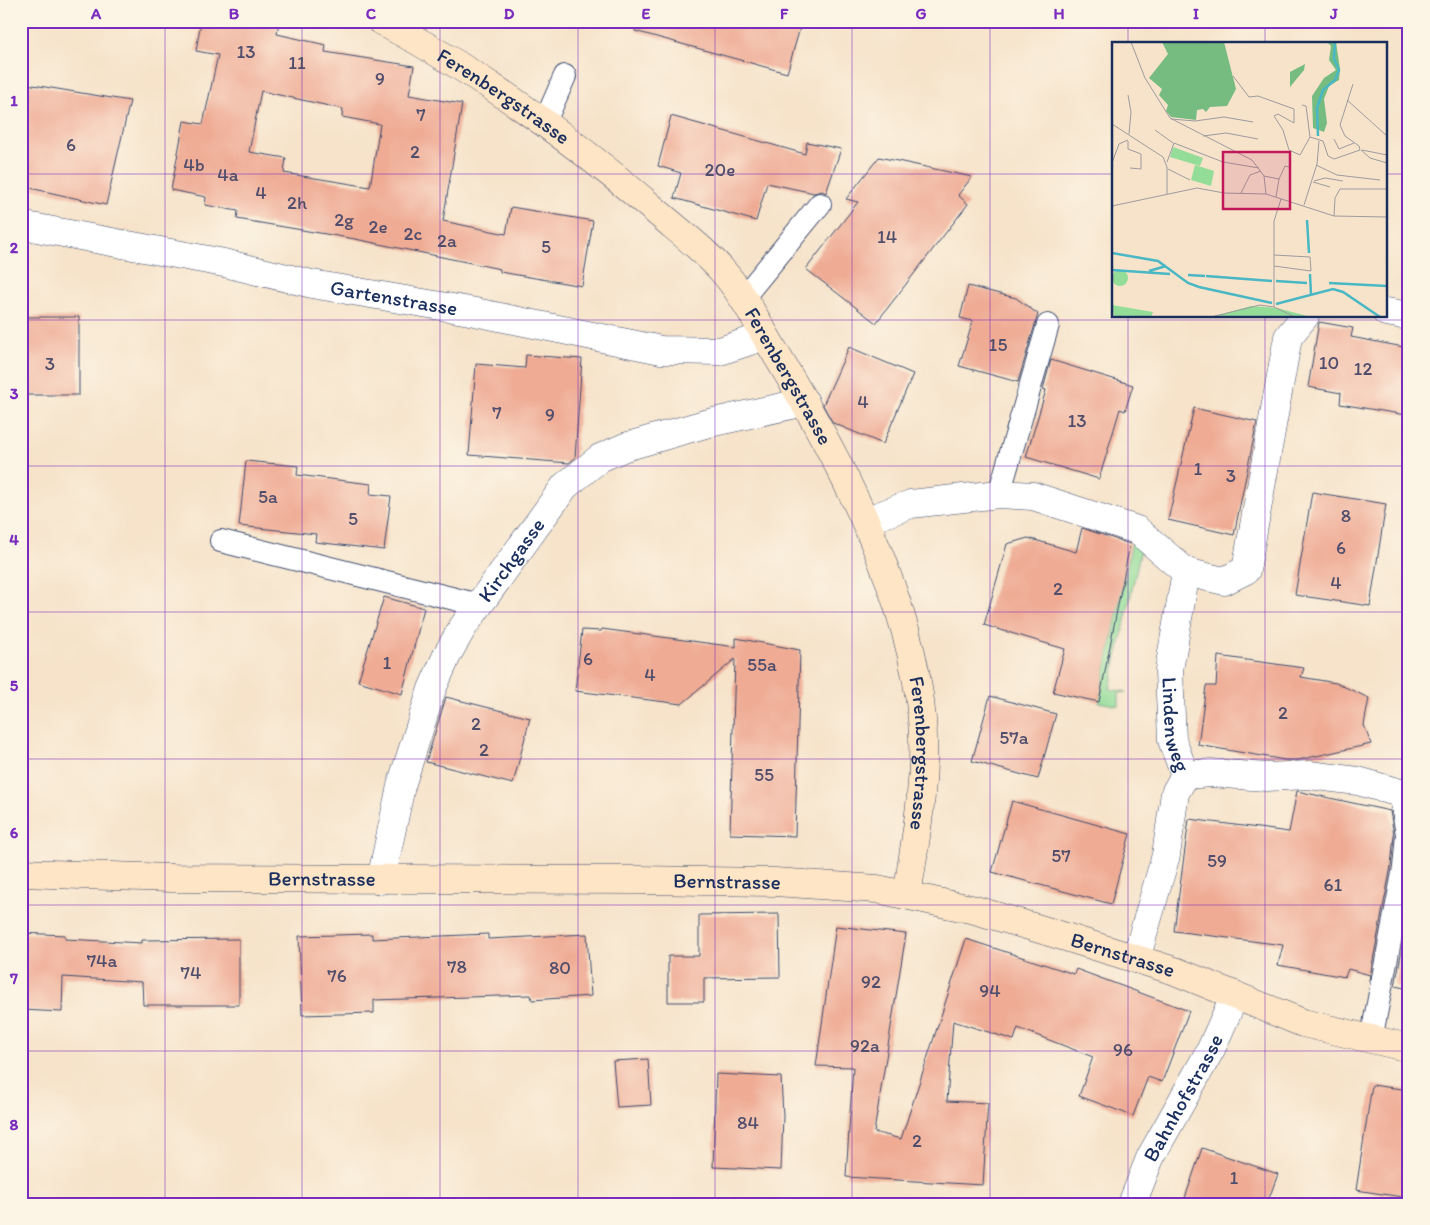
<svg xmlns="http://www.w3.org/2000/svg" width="1430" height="1225" viewBox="0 0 1430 1225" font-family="Itim,sans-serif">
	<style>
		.green { fill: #93dd99; stroke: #57867c }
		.building { fill: #efab94; fill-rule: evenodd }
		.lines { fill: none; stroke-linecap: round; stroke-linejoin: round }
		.lane-casing { stroke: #3c4a6e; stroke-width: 24 }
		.street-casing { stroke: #3c4a6e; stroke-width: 29 }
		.secondary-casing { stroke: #3c4a6e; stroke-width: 29 }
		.lane { stroke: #fff; stroke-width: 22 }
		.street { stroke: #fff; stroke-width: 28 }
		.secondary { stroke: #fee5c5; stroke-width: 28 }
		.grid { fill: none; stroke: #7b2cbf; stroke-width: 1; stroke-opacity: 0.55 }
		.labels { text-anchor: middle; stroke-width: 4; stroke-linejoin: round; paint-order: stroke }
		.number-label { font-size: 19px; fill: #504e6c }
		.street-label { font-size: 21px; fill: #1b2f5e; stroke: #fcf5e5 }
		.inset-river { fill: none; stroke: #4ab7c5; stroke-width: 2.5 }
		.inset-road { fill: none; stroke: #9e9b9f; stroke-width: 1 }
		.view { fill: #c2185b; fill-opacity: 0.15; stroke: #c2185b; stroke-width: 2.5 }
		.inset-edge { fill: none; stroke: #1b2f5e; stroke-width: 2.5 }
		.neatline { fill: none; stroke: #7b2cbf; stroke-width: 2 }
		.grid-label { font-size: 16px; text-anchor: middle; font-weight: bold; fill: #7b2cbf }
	</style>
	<rect width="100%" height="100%" fill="#fcf5e5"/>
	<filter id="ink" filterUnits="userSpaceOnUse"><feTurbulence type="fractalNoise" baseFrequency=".02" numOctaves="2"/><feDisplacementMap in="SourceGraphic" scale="10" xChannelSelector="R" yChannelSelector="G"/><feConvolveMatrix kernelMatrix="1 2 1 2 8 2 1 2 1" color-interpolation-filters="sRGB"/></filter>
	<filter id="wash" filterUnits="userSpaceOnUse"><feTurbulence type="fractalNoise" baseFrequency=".0096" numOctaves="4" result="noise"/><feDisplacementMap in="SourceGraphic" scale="20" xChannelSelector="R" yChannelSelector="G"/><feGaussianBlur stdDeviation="1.12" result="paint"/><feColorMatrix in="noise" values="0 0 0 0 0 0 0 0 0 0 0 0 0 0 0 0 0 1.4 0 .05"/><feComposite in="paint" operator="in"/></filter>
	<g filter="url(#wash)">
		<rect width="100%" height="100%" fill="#f6e3ca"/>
		<path class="green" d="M1132 542 1141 549 1110 689 1127 692 1119 693V706L1099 702Z"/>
		<g id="blocks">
			<g class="building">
				<path d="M201 21H279L277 34 326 45 325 52 414 66 409 95 462 104 443 221 506 234 511 207 593 221 582 286 500 272V269L355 239 237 219 238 211 205 205 206 197 171 190 184 121 203 124 218 55 196 51ZM261 91 343 109 342 117 380 124 370 187 284 173 286 158 249 152Z"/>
				<path d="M636 21H802L787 73 635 31Z"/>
				<path d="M21 83 130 101 106 205 21 186Z"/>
				<path d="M671 116 805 154 807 142 841 149 826 193 822 191 814 193 767 183 756 221 674 198 681 173 658 166Z"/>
				<path d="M879 157 972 177 958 195 968 204 876 323 806 269 858 202 846 199Z"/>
				<path d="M968 286 1016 298 1038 314 1018 382 959 366 973 321 960 318Z"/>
				<path d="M26 317H79V395H21V332H26Z"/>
				<path d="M1319 322 1353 328 1351 337 1409 348V397L1406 415 1340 404 1341 393 1308 387Z"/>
				<path d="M849 347 913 374 883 444 833 423 823 405Z"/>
				<path d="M526 355 582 359 575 458 569 463 469 455 476 364 525 368Z"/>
				<path d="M1051 360 1133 385 1125 411 1120 409 1099 479 1026 457 1046 390 1043 389Z"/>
				<path d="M1194 408 1257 422 1234 535 1168 520Z"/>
				<path d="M246 461 298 466 297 475 371 484 370 494 391 496 384 550 315 542 316 534 239 526Z"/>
				<path d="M1312 492 1386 504 1370 606 1295 595Z"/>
				<path d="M1082 528 1130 544 1099 702 1053 692 1065 649 984 625 1007 544 1028 538 1076 552Z"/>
				<path d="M384 597 424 608 402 694 358 681Z"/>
				<path d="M602 629 736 647V638L800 650 795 836 730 834 735 659 682 704 575 691 582 630 601 631Z"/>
				<path d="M1218 656 1304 668 1301 677 1336 683 1369 698 1364 725 1371 744 1298 760H1285L1198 745 1206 686H1216Z"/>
				<path d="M990 696 1056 714 1038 779 972 761Z"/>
				<path d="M446 697 530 718 513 784 426 762Z"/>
				<path d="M1297 791 1390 811 1394 835 1391 866 1369 981 1370 975 1348 969 1345 977 1278 965 1283 945 1174 931 1189 819 1289 832Z"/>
				<path d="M1012 801 1130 834 1111 904 992 872Z"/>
				<path d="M1409 913V989L1395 986Z"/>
				<path d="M779 914 780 977 704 978V1002H668V956H699V915Z"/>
				<path d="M836 926 906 934 874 1132 901 1139 966 939 1074 974 1076 969 1189 1011 1162 1082 1148 1077 1133 1116 1079 1096 1093 1057 1018 1028 1014 1040 953 1021 947 1101 988 1103 983 1185 846 1177 853 1067 816 1066Z"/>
				<path d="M21 933 65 935V939L142 943V940L239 939V1005H143L142 982 63 977 62 1012 21 1010Z"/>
				<path d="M372 934V939L488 934V939L587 934 591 996 532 1000 531 995 374 1000V1013L302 1015 299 936Z"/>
				<path d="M648 1059 651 1105 617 1107 613 1061Z"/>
				<path d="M716 1074 781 1077 783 1116 781 1170 713 1167Z"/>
				<path d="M1372 1085 1409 1090V1198L1356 1190Z"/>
				<path d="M1202 1148 1278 1174 1267 1204H1183Z"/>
			</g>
		</g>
	</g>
	<g filter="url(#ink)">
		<use href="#blocks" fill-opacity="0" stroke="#3c4a6e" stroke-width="1"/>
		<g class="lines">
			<g class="lane-casing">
				<g id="lane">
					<path d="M544 124 565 76"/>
					<path d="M742 299 820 204"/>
					<path d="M999 494 1048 325"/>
					<path d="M221 541 479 605"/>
					<path d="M1371 1040 1404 868 1407 834 1400 793"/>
				</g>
			</g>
			<g class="street-casing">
				<g id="street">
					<path id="s1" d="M21 225 224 263 312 284 470 311 661 350 720 351 765 336"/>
					<path d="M1386 312 1409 316"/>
					<path id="s2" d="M865 521 911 504 999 494 1033 496 1137 530 1186 572 1169 670 1172 740 1185 775"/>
					<path d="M1186 572 1224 581 1246 570 1288 337 1305 316"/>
					<path d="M1185 775 1211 773 1266 777 1309 775 1358 781 1400 793"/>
					<path id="s3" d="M381 880 401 786 432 689 448 653 463 627 565 486 600 458 625 447 705 424 805 402"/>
					<path d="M1136 959 1166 855 1175 793 1185 775"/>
					<path id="s4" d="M1132 1204 1150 1158 1211 1049 1235 995"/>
				</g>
			</g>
			<g class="secondary-casing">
				<g id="secondary">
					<path id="s5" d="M381 21C480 73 572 139 657 212 680 232 706 251 726 275 747 300 762 331 779 359 842 464 911 596 922 719 927 778 916 837 907 895"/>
					<path id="s6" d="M21 873 172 878 638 880 775 882 877 889 975 910 1043 930 1175 971 1303 1023 1409 1048"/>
				</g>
			</g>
			<use href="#lane" class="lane"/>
			<use href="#street" class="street"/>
			<use href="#secondary" class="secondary"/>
		</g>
	</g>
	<path class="grid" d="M165 21V1204M302 21V1204M440 21V1204M578 21V1204M715 21V1204M852 21V1204M990 21V1204M1128 21V44M1265 21V44M21 174H1114M1386 174H1409M1128 316V1204M1265 316V1204M21 320H1409M21 466H1409M21 612H1409M21 759H1409M21 905H1409M21 1051H1409"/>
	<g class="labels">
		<g class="number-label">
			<text x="246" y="58">13</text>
			<text x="297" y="69">11</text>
			<text x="380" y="85">9</text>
			<text x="421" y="121">7</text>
			<text x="71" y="151">6</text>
			<text x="415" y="158">2</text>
			<text x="194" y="171">4b</text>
			<text x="720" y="176">20e</text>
			<text x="228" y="181">4a</text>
			<text x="261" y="199">4</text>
			<text x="297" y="209">2h</text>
			<text x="344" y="226">2g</text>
			<text x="378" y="233">2e</text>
			<text x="413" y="240">2c</text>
			<text x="887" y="243">14</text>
			<text x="447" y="247">2a</text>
			<text x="546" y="253">5</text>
			<text x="998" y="351">15</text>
			<text x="1329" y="369">10</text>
			<text x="50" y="370">3</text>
			<text x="1363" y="375">12</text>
			<text x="863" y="408">4</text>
			<text x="497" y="419">7</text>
			<text x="550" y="421">9</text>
			<text x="1077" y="427">13</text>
			<text x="1198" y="475">1</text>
			<text x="1231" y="482">3</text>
			<text x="268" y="503">5a</text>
			<text x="1346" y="522">8</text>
			<text x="353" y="525">5</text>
			<text x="1341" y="554">6</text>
			<text x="1336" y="589">4</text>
			<text x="1058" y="595">2</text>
			<text x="588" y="665">6</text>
			<text x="387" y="669">1</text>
			<text x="762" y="671">55a</text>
			<text x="650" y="681">4</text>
			<text x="1283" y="719">2</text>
			<text x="476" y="730">2</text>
			<text x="1014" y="744">57a</text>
			<text x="484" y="756">2</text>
			<text x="764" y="781">55</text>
			<text x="1061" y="862">57</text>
			<text x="1217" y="867">59</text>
			<text x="1333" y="891">61</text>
			<text x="102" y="967">74a</text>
			<text x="457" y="973">78</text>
			<text x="560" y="974">80</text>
			<text x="191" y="979">74</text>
			<text x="337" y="982">76</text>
			<text x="871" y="988">92</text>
			<text x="990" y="997">94</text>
			<text x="865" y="1052">92a</text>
			<text x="1123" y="1056">96</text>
			<text x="748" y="1129">84</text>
			<text x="917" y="1147">2</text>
			<text x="1234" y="1184">1</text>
		</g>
		<g class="street-label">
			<text dy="7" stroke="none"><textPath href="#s5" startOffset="144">Ferenbergstrasse</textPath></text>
			<text dy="7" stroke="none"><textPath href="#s1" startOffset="380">Gartenstrasse</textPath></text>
			<text dy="7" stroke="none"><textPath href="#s5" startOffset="549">Ferenbergstrasse</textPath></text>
			<text dy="7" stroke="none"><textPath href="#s3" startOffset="350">Kirchgasse</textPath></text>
			<text dy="7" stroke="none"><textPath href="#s2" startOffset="500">Lindenweg</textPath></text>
			<text dy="7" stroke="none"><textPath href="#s5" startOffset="954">Ferenbergstrasse</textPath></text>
			<text dy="7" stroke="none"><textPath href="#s6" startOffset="301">Bernstrasse</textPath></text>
			<text dy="7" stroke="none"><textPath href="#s6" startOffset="706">Bernstrasse</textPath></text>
			<text dy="7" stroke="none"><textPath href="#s6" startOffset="1111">Bernstrasse</textPath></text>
			<text dy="7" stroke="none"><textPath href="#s4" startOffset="118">Bahnhofstrasse</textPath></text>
		</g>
	</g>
	<g transform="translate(1112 42)">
		<rect width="275" height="275" fill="#f6e3ca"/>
		<path d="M61 105 91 116 88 124 58 115ZM83 123 102 129 99 144 79 138ZM0 236a8 8 0 1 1 16 0a8 8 0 1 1-16 0ZM0 263 41 270 39 275H2ZM139 264 165 266 199 275H99Z" fill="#93dd99"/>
		<path d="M50 0H112L124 47 115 64 98 65 94 70 91 67 85 68 84 78 59 75 54 69 56 63 47 53 50 47 37 36 56 12ZM215 0H224L228 27 227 38 217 44 212 57 215 81 212 90 201 86 200 54 212 36 224 28 217 18 219 4ZM193 22 192 28 178 45V30Z" fill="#76bc81"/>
		<path class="inset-river" d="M206 94 205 66 211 48 223 38 227 28 222 17 223 0M195 178 197 211M0 211 46 219 76 241 87 245 160 261M0 228 58 232M37 229 54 224M198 232 199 253M76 233 93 234M94 234 160 239M164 239 195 241M217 241 275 244M164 262 221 247 231 250 268 275"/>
		<path class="inset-road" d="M19 0 33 36 58 76 140 118 152 134 154 152M121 34 137 55 146 54 182 67V81L166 72 162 74 171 88 177 108 188 113 198 95M16 53 19 70 17 92M235 58 275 94M190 63 194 64 198 95M59 77 83 79 112 75 141 80M0 82 51 115 55 125V152M43 88 61 101M91 94 114 91 146 97M198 95 211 99 216 114 222 117 248 108 247 104 233 94 228 83 241 42M222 97 227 107 242 101M16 99V107L29 112V127L18 126M249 108 258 116 275 121M250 108 275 113M55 120 62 101 111 120 147 126M0 121 7 102 16 98M204 123 225 133 268 138M56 127 78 138M152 134 167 137 164 155M167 137 173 124 177 125M202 139 213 136 231 139M201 140 218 145M129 151 138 133 149 129M192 163 205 122 207 99M0 164 85 146 112 151 154 152 222 174 275 175M222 174 223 156 228 147H275M162 213 198 215 199 229 162 224M162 265V179L169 157M99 275 148 263 162 265 183 275"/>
		<path class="view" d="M111 110H178V167H111Z"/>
		<rect width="275" height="275" class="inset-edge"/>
	</g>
	<rect width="1430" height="1225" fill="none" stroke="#fcf5e5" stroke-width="55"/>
	<rect x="28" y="28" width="1374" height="1170" class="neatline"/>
	<g class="grid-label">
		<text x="96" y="19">A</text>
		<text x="234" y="19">B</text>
		<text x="371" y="19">C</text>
		<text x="509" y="19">D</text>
		<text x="646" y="19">E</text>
		<text x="784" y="19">F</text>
		<text x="921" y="19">G</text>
		<text x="1059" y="19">H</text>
		<text x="1196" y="19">I</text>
		<text x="1334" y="19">J</text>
		<text x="14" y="106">1</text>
		<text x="14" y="253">2</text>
		<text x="14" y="399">3</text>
		<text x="14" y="545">4</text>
		<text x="14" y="691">5</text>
		<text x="14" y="838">6</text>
		<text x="14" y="984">7</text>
		<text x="14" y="1130">8</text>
	</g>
</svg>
